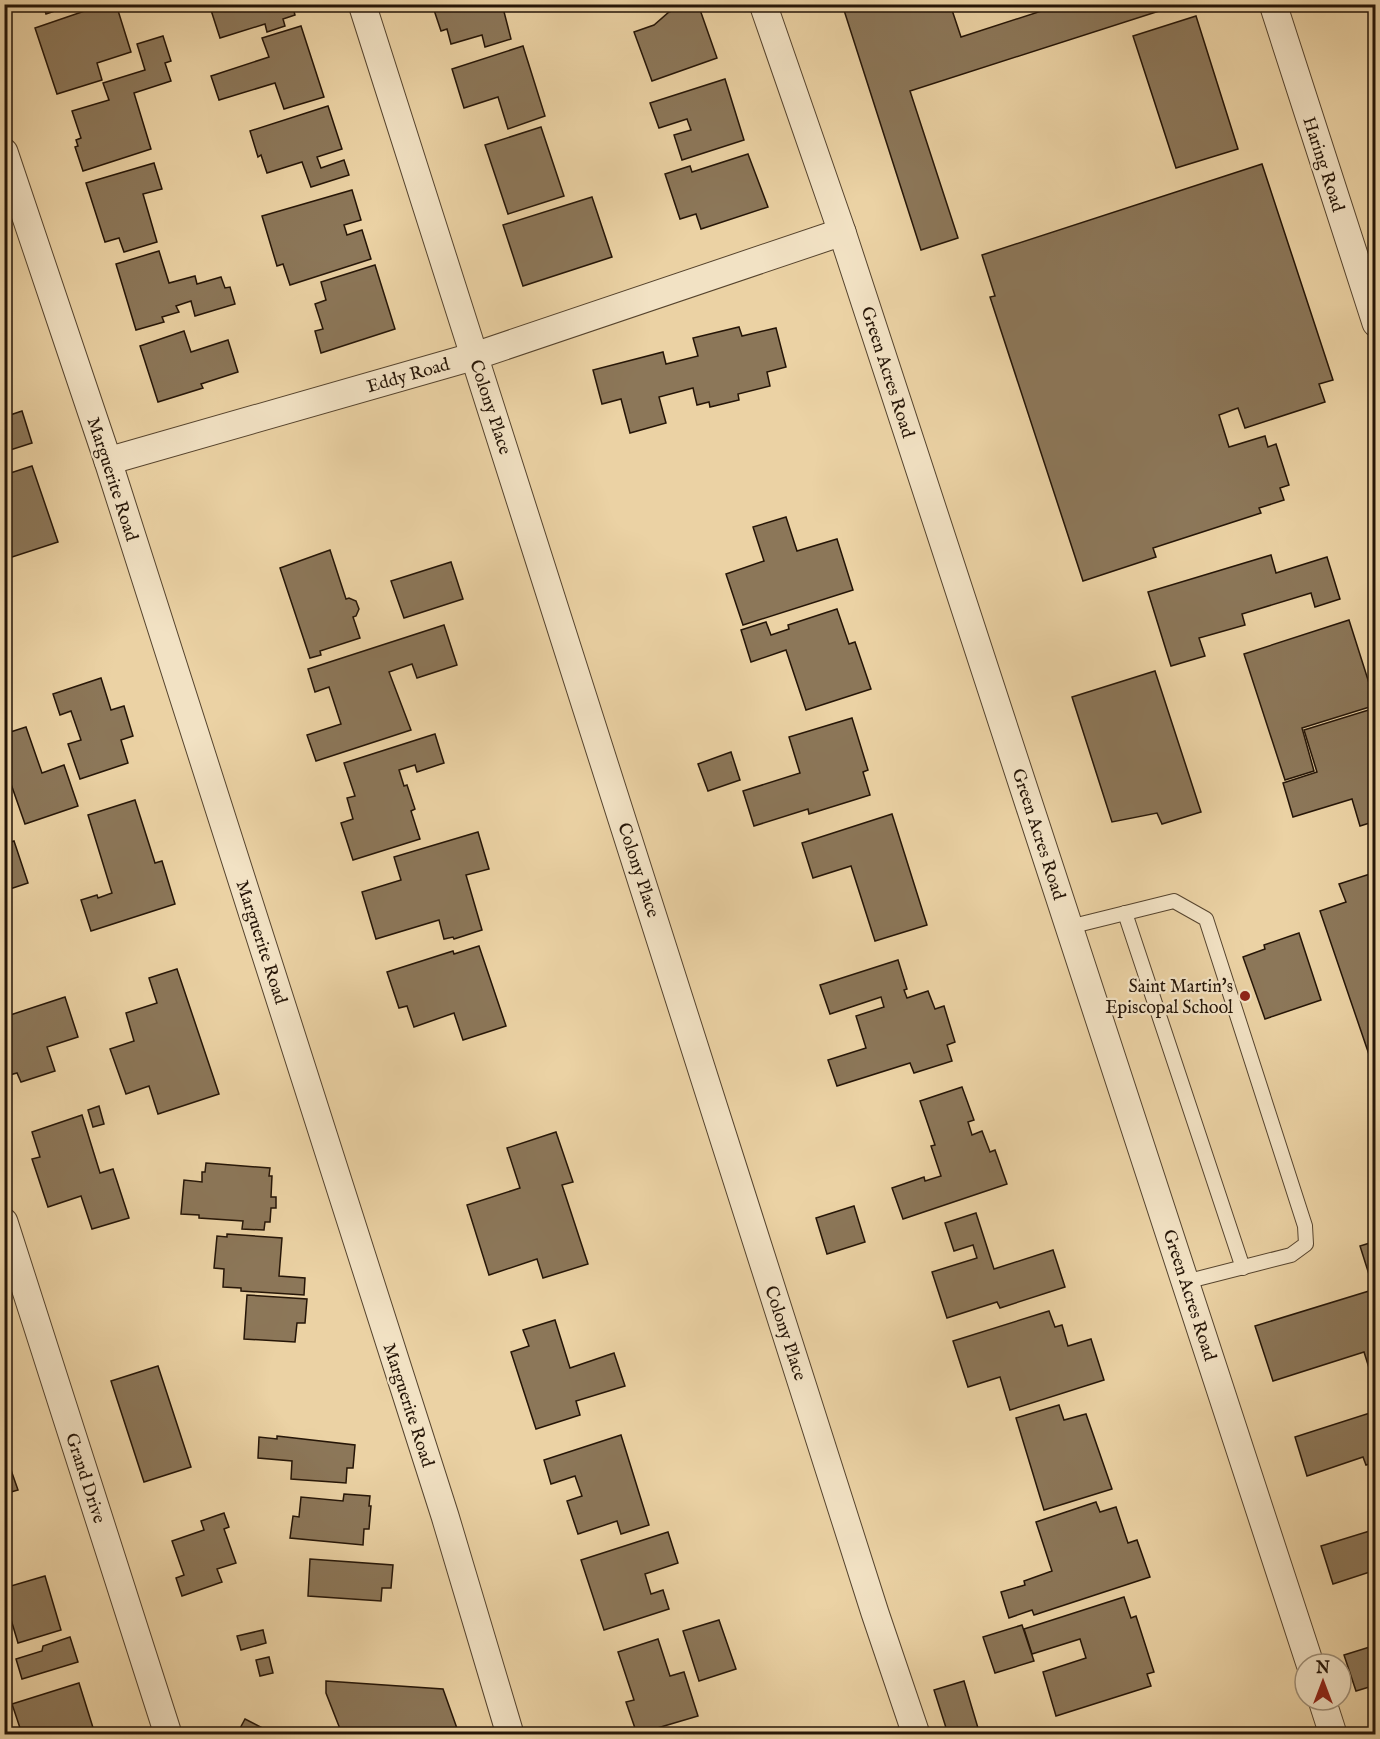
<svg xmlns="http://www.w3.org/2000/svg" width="1380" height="1739" viewBox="0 0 1380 1739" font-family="'IM FELL English',serif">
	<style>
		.building { fill: #8c7759; stroke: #251507; stroke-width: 1.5 }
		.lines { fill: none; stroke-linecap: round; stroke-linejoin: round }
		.service-casing { stroke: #56442e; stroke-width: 16 }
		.minor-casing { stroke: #56442e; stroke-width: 29 }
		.service { stroke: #f2e2c4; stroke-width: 14 }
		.minor { stroke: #f2e2c4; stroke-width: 27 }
		.poi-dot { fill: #8f2418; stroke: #f2e2c4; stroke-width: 2 }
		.labels { text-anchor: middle; stroke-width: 4.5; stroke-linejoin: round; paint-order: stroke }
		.street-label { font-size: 18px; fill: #251507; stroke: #f2e2c4 }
		.poi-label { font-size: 18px; fill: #251507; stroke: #f2e2c4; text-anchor: end }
	</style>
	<rect width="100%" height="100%" fill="#ebd2a4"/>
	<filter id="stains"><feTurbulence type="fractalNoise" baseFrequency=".00333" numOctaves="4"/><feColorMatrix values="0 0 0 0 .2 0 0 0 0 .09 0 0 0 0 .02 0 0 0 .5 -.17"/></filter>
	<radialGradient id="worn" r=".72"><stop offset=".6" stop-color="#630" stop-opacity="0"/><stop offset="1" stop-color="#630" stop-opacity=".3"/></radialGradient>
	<g class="building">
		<path d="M43 4H75L46 14Z"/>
		<path d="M105 4H116L131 52 97 63 102 80 57 94 35 28Z"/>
		<path d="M209 4H292L295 15 283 19 285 26 267 32 265 24 220 38Z"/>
		<path d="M432 4H502L511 39 485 47 482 35 451 44 447 29 441 31Z"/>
		<path d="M690 4H698L717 58 652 81 634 32 654 25 669 12Z"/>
		<path d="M842 4H950L961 37 1063 4H1181L910 91 958 238 921 250Z"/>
		<path d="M1196 16 1238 149 1176 168 1133 36Z"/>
		<path d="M301 26 324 97 284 109 275 83 219 100 211 76 269 57 262 38Z"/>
		<path d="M163 36 171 61 165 63 171 81 134 93 151 149 83 171 75 147 78 146 76 140 81 138 72 111 109 100 103 83 145 70 137 44Z"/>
		<path d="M523 46 545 116 508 129 498 97 464 108 452 69Z"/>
		<path d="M725 79 744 140 682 160 674 135 691 130 687 119 659 128 650 103Z"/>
		<path d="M328 106 342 149 317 157 321 168 344 160 349 175 311 187 302 162 267 173 261 155 258 157 250 131Z"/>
		<path d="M541 127 564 196 508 214 485 145Z"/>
		<path d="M748 154 768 207 701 229 696 214 680 219 665 174 690 166 692 172Z"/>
		<path d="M154 163 162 189 143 194 157 242 124 252 119 238 105 242 86 183Z"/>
		<path d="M1262 164 1333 380 1319 384 1325 402 1245 428 1238 408 1219 415 1229 447 1265 436 1268 447 1276 444 1289 485 1280 488 1284 500 1259 508 1261 513 1153 548 1156 557 1083 581 990 297 995 296 982 255Z"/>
		<path d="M352 190 361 220 344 225 347 235 362 230 371 259 290 285 283 264 277 266 262 216Z"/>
		<path d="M592 197 612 257 523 286 503 225Z"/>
		<path d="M159 251 169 283 195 276 197 284 221 277 225 288 230 287 235 304 195 316 191 301 176 306 179 312 162 317 164 322 136 330 116 264Z"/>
		<path d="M375 265 395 329 321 353 315 331 323 329 315 304 326 300 321 282Z"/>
		<path d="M739 327 742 336 776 328 786 367 767 372 770 386 738 394 739 400 710 407 709 402 697 405 693 388 659 397 666 423 630 433 621 399 602 404 593 370 663 352 666 364 698 356 693 338Z"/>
		<path d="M184 331 191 352 228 340 238 372 201 384 203 388 158 402 140 346Z"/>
		<path d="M4 400 10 415 22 411 32 443 4 452Z"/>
		<path d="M32 466 58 542 6 559 4 475Z"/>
		<path d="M786 517 797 551 837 539 853 590 743 625 726 574 764 561 753 527Z"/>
		<path d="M330 550 346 599 349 598 356 601 359 609 356 616 353 617 360 638 320 651 321 655 310 658 280 568Z"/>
		<path d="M1271 555 1276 573 1327 557 1340 599 1315 607 1311 593 1242 614 1245 625 1199 638 1205 656 1171 666 1148 592Z"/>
		<path d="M451 562 463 599 404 618 391 581Z"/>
		<path d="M837 609 849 644 855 642 871 689 806 710 786 650 751 662 741 630 766 622 771 635 789 629 788 625Z"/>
		<path d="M1349 620 1376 705 1302 728 1314 771 1285 780 1244 654Z"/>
		<path d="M444 625 457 665 417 678 412 664 389 672 411 730 316 761 307 735 341 724 329 687 315 692 308 669Z"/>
		<path d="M1155 671 1201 812 1162 824 1157 813 1112 822 1072 697Z"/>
		<path d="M101 678 111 710 124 706 133 736 121 740 128 763 80 779 68 744 81 740 71 711 60 715 53 694Z"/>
		<path d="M1375 708 1376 821 1360 826 1352 799 1293 817 1283 783 1317 772 1304 730Z"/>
		<path d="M852 718 868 770 863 772 870 795 809 814 808 809 754 826 743 791 800 773 789 737Z"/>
		<path d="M26 727 42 773 64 765 78 806 25 824 4 764V734Z"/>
		<path d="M435 734 444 763 417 772 415 765 399 770 404 786 407 785 415 809 411 811 420 839 353 860 341 823 353 819 347 798 355 796 344 763Z"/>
		<path d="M731 752 740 780 708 791 698 764Z"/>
		<path d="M135 800 155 863 162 861 175 904 91 931 81 900 97 895 98 898 112 893 88 815Z"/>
		<path d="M892 814 927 925 875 941 851 866 813 878 802 843Z"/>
		<path d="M478 832 489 869 466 875 482 930 454 939 453 937 444 939 439 920 376 939 362 892 401 880 394 857Z"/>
		<path d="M14 841 28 883 4 891V844Z"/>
		<path d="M1376 872V1075L1320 911 1346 902 1339 884Z"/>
		<path d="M1299 933 1321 1000 1265 1019 1243 957 1265 949 1264 945Z"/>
		<path d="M479 946 506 1026 463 1040 454 1013 414 1027 407 1006 399 1008 387 972 453 951 454 954Z"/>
		<path d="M898 960 907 989 904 990 907 998 928 991 935 1009 944 1006 955 1042 947 1045 952 1061 914 1073 910 1063 837 1086 828 1060 866 1048 856 1016 884 1007 881 997 830 1014 820 985Z"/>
		<path d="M177 969 219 1094 158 1114 149 1086 126 1094 110 1049 134 1041 126 1013 157 1003 149 978Z"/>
		<path d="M65 997 78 1037 47 1047 55 1071 21 1082 17 1073 6 1076 4 1071V1017Z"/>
		<path d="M962 1087 974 1120 968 1122 972 1135 982 1131 990 1152 995 1150 1007 1184 903 1219 892 1188 924 1177 925 1181 941 1176 931 1146 935 1145 920 1101Z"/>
		<path d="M99 1106 104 1124 93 1127 88 1110Z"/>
		<path d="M82 1115 100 1173 113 1169 129 1218 92 1229 81 1196 48 1207 32 1159 40 1157 32 1132Z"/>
		<path d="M556 1132 573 1182 562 1185 588 1264 543 1278 537 1259 489 1275 467 1205 520 1188 507 1148Z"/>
		<path d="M206 1163 270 1168 269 1176H272L271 1197H276V1208H271L270 1222H265L264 1230 242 1229 243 1221 199 1218V1215L181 1214 184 1180 202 1182V1172H205Z"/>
		<path d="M854 1206 865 1242 827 1254 816 1218Z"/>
		<path d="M976 1213 994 1269 1053 1250 1065 1287 1000 1308 997 1302 947 1318 932 1272 977 1258 973 1245 954 1251 945 1223Z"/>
		<path d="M227 1234 282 1238 279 1276 305 1278 304 1295 241 1291V1288L223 1287 224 1269 214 1268 217 1236 227 1237Z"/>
		<path d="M1376 1241V1286L1373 1287 1360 1246Z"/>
		<path d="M1369 1291 1373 1303 1376 1302V1390L1364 1352 1273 1381 1255 1326Z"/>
		<path d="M247 1295 307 1299 305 1323H297L295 1342 244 1339Z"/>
		<path d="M1049 1311 1055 1327 1062 1325 1068 1346 1091 1339 1104 1380 1010 1410 1000 1377 968 1387 953 1341Z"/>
		<path d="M555 1320 570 1368 614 1353 625 1386 576 1401 580 1415 536 1429 511 1352 529 1346 523 1330Z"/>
		<path d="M158 1366 191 1467 144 1482 111 1381Z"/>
		<path d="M1059 1405 1064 1420 1086 1414 1112 1489 1044 1510 1016 1418Z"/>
		<path d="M1376 1411V1462L1366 1465 1363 1457 1307 1476 1295 1437Z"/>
		<path d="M621 1435 649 1525 621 1534 617 1521 578 1534 567 1501 582 1496 575 1476 551 1484 544 1460Z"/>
		<path d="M277 1436 355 1445 353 1468H347L346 1483 291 1479 292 1461 258 1458 259 1437 277 1439Z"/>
		<path d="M4 1450 18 1490 4 1494Z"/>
		<path d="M344 1494 370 1496 369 1506H371L369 1529H364L363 1545 290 1538 293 1516 299 1517 301 1497 343 1501Z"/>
		<path d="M1096 1502 1100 1512 1116 1507 1128 1543 1137 1540 1150 1577 1034 1615 1032 1610 1009 1618 1001 1592 1025 1585 1024 1581 1052 1571 1036 1522Z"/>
		<path d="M224 1513 229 1527 224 1529 236 1563 217 1569 222 1582 182 1596 176 1578 184 1575 172 1541 204 1530 201 1521Z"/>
		<path d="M1376 1529V1570L1333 1584 1321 1546Z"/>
		<path d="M668 1532 678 1563 645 1574 651 1594 663 1590 669 1609 604 1630 581 1560Z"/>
		<path d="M310 1559 393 1565 391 1588H382L381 1601 308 1596Z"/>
		<path d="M45 1576 61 1630 18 1643 4 1596V1588Z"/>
		<path d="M1124 1597 1131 1618 1136 1616 1154 1672 1147 1674 1151 1686 1056 1716 1043 1672 1086 1658 1080 1639 1032 1654 1024 1629Z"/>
		<path d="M719 1620 736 1669 699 1681 683 1631Z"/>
		<path d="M1022 1625 1034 1661 995 1673 983 1637Z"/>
		<path d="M263 1630 266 1643 241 1650 237 1636Z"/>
		<path d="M70 1637 78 1662 22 1679 16 1659 42 1651 43 1646Z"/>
		<path d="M658 1639 670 1676 684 1672 698 1716 637 1734 626 1702 634 1700 618 1652Z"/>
		<path d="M1376 1645V1685L1356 1691 1344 1655Z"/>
		<path d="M269 1657 273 1673 260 1676 256 1660Z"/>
		<path d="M326 1681 443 1689 459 1734H342L326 1693Z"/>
		<path d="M964 1681 978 1728 957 1734H948L934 1690Z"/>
		<path d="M79 1683 95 1734H22L12 1704Z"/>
		<path d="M245 1719 274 1734H237Z"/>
	</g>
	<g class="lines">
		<g class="service-casing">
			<g id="service">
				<path d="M1125 913 1243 1268"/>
				<path d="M1069 927 1174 901 1206 919 1305 1226 1306 1244 1291 1255 1185 1282"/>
			</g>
		</g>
		<g class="minor-casing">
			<g id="minor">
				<path d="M362 4 875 1613 916 1734"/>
				<path d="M763 4 842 232 1310 1664"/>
				<path d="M1273 4 1376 323"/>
				<path d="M4 152 108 461 445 1516 510 1734"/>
				<path d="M108 461 475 356 842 232"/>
				<path d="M4 1222 168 1734"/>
				<path d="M1322 1700 1333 1734"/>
			</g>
		</g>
		<use href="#service" class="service"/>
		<use href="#minor" class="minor"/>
	</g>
	<circle class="poi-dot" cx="1245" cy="996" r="6"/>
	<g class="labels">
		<g class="street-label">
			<text transform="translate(1324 164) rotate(72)" y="6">Haring Road</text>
			<text transform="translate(888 372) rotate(72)" y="6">Green Acres Road</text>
			<text transform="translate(408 375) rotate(-16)" y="6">Eddy Road</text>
			<text transform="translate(491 407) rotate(72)" y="6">Colony Place</text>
			<text transform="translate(113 479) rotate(72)" y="6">Marguerite Road</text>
			<text transform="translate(1039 834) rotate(72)" y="6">Green Acres Road</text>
			<text transform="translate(639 870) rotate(72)" y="6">Colony Place</text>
			<text transform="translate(262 942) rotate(72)" y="6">Marguerite Road</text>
			<text transform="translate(1190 1295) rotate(72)" y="6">Green Acres Road</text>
			<text transform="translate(786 1333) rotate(72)" y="6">Colony Place</text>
			<text transform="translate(409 1405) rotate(72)" y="6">Marguerite Road</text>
			<text transform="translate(86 1478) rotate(72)" y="6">Grand Drive</text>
		</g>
		<g class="poi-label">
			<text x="1233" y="992">Saint Martin's<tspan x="1233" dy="21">Episcopal School</tspan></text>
		</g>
	</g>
	<rect width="1380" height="1739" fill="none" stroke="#ebd2a4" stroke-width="24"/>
	<rect x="6" y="6" width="1368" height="1727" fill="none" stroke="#251507" stroke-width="3"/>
	<rect x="12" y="12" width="1356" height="1715" fill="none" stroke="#251507" stroke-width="1.5"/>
	<g transform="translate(1323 1682)"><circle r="28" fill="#f2e2c4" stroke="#a09078" stroke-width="1.5"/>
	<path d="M0-4.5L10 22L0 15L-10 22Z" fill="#8f2418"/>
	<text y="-9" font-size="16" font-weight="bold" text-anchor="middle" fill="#251507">N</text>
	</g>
	<rect width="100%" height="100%" filter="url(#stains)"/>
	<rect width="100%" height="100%" fill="url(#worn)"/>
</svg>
